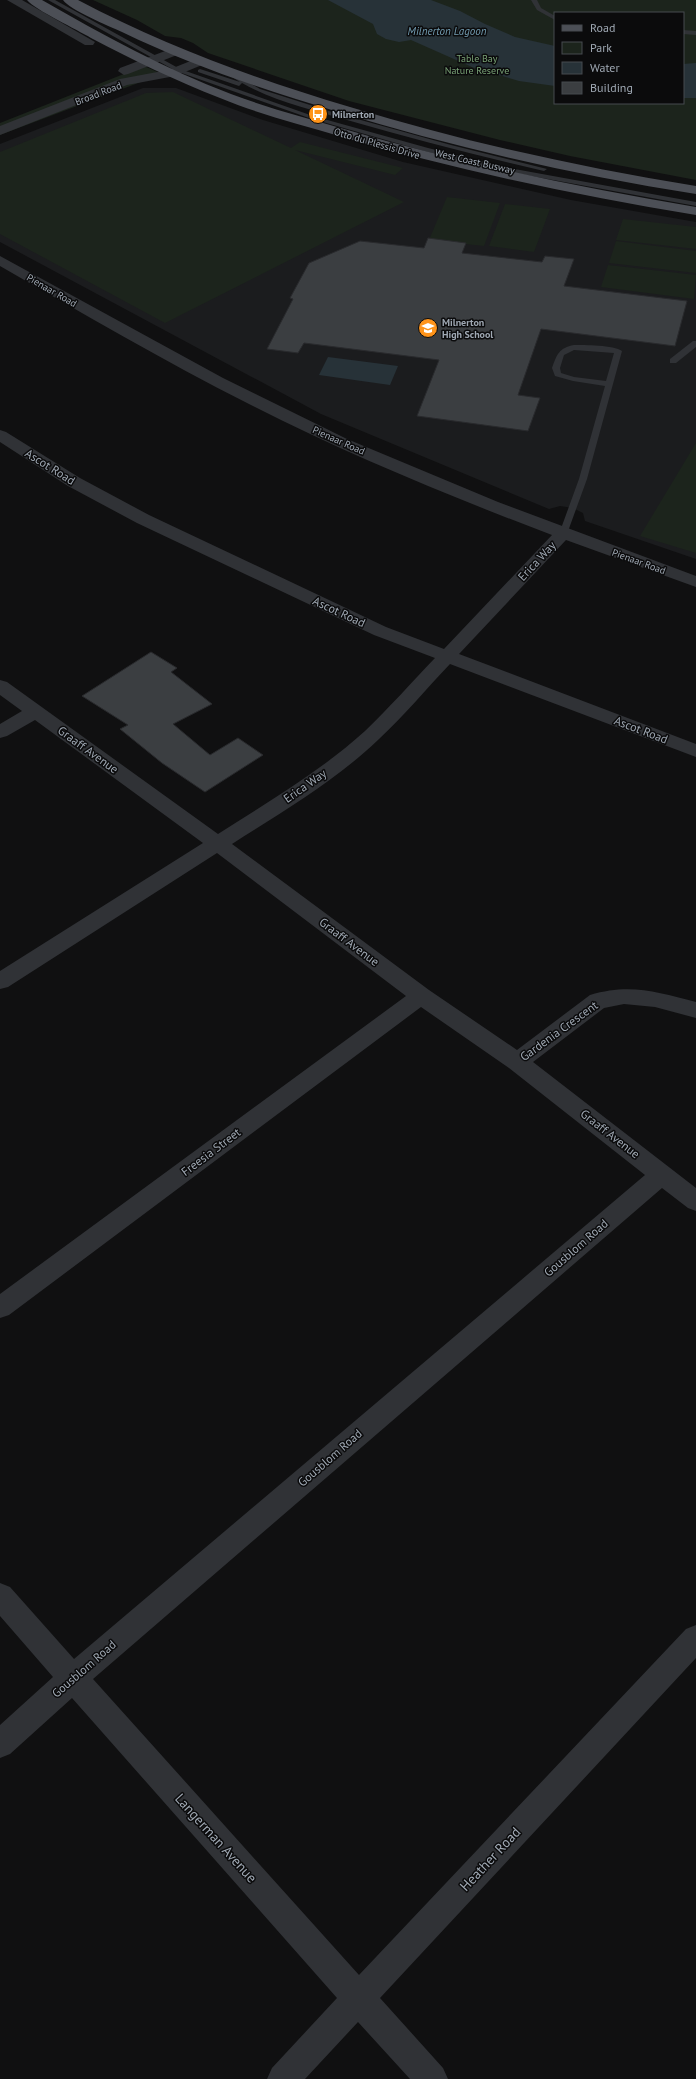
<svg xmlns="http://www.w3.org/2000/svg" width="696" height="2079" viewBox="0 0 696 2079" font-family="'PT Sans',sans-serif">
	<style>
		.built { fill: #1b1c1e }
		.green { fill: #1c241c; fill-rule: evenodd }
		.water { fill: #273238 }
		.building { fill: #3b3e41; stroke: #292a2d }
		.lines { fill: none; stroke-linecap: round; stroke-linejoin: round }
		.service { fill: #303236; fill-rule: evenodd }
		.minor { fill: #303236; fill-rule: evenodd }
		.tertiary { fill: #303236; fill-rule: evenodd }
		.primary { fill: #4c4f56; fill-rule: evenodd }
		.labels { text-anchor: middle; stroke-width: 3; stroke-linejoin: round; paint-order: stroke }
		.far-park-label { font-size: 10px; fill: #78a075; stroke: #0b0b0c }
		.far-street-label { font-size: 10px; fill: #9fa8b3; stroke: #0b0b0c }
		.far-poi-label { font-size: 10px; font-weight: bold; fill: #9fa8b3; stroke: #0b0b0c; text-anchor: start }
		.far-water-label { font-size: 11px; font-style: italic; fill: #739db2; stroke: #0b0b0c }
		.street-label { font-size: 12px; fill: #9fa8b3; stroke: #0b0b0c }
		.near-street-label { font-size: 14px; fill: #9fa8b3; stroke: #0b0b0c }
	</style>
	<rect width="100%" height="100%" fill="#101011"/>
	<path class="built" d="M143 88H176L263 120 403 162 571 200 696 222V559L585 521 583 513 573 508 560 506 549 509 321 414 0 242V144Z"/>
	<g class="green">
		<path d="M93 0H696V180L570 156 500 140 349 101 208 53 193 43 181 38 165 36 137 20ZM555 13H683V103H555Z"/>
		<path d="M144 66 162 74 0 135V123Z"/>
		<path d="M173 92 291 148 300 142 403 168 395 175 295 150 404 202 165 323 0 234V152L146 93Z"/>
		<path d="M447 197 500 203 484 246 429 240Z"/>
		<path d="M505 204 550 209 534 252 489 246Z"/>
		<path d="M623 219 696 227V249L616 240Z"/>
		<path d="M616 241 696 251V273L609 263Z"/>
		<path d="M608 265 696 275 694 299 601 287Z"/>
		<path d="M696 443V553L640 536Z"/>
	</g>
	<g class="water">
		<path d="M328 0H431L460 11 485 24 515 37 555 46V86L519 81 472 67 411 40 399 42 386 39 377 34 373 24Z"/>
		<path d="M696 63V98H683V64Z"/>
		<path d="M328 357 398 366 390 385 319 375Z"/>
	</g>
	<g class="building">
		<path d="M428 238 466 243 462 253 542 262 545 256 574 259 564 286 687 301 675 346 541 329 518 395 540 398 528 431 417 416 439 360 304 343 298 353 267 349 293 299 290 298 309 263 360 241 424 248Z"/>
		<path d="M151 652 177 668 171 672 212 704 173 724 210 755 238 738 263 755 205 792 162 763 120 729 128 725 82 696Z"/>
	</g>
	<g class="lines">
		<g class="service">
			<path d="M48 0H55L180 69 313 116 428 148 509 168 696 202V206L509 172 424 151 309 118 176 71Z"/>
			<path d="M531 0H537L541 8 555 16V20L537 10Z"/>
			<path d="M683 30 696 31V35L683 34Z"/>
			<path d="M200 69 240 82 229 75 234 74 260 89 332 112 451 145 547 169 544 171C478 156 413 139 347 120 312 110 273 101 242 83L239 86 198 72V70Z"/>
			<path d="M693 341H696V347L676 363H670V359Z"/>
			<path d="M574 345C584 345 614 345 622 351L587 479 567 534 563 537 559 534 579 479 605 386 573 381 555 376 552 368C557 354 559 348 574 345ZM574 350 614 353 606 381 574 377 561 373 560 368 564 355Z"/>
		</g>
		<g class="minor">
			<path d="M7 0H22L95 42 93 45H85Z"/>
			<path d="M0 256 223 378 347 439 498 502 696 576V587L566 540 459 654 696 744V757L450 664C426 689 404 716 378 740 335 781 282 812 232 844L429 990 517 1050 590 995C630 983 657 992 696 1002V1018L655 1007 624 1004 604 1008 533 1062 696 1188V1211L688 1208 662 1188 93 1679 359 1975 686 1629 696 1625V1658L380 1998 443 2068 448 2079H410L358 2022 305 2079H267L272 2068 337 1998 72 1698 10 1754 0 1758V1725L53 1677 0 1616V1583L10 1587 74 1659 645 1175 509 1068 421 1007 9 1315 0 1318V1294L406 996 217 853 8 987 0 989V971L203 843 35 720 7 736 0 738V724L22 711 0 695V680L7 682 218 834C268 802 321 771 365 731 389 708 412 682 435 658L374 635 137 523 68 486 0 442V430L6 432 80 478 149 515 386 627 444 649 552 535C449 496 347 454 249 404 164 361 82 313 0 266Z"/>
		</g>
		<g class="tertiary">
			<path d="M173 48 179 52 177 55 128 74 124 75 118 71 120 68Z"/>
			<path d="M198 58 204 62 202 65 175 76 127 85 0 135V126L120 79 168 70Z"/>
		</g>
		<g class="primary">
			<path d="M27 0H42C103 35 165 69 231 94 268 108 306 118 344 129 460 163 577 187 696 207V215C575 195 456 170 339 136 299 124 258 114 220 98 176 81 133 60 91 38 78 30 35 10 27 0Z"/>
			<path d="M63 0H78C165 46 256 79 350 107 464 142 579 167 696 186V194C574 175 453 147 335 111 262 89 190 65 122 32 109 26 70 10 63 0Z"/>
		</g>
	</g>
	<defs>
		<g id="bus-disc" transform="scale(1)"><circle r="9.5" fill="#ff941a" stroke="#0b0b0c"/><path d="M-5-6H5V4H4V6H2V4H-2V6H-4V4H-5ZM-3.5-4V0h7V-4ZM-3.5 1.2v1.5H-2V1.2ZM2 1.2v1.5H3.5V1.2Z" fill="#fff"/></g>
		<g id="school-disc" transform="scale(1)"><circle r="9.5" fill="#ff941a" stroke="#0b0b0c"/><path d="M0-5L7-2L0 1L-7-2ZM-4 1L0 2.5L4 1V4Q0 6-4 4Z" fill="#fff"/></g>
	</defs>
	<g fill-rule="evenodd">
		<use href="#bus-disc" x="318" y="114"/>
		<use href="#school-disc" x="428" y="328"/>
	</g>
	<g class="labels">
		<g class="far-park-label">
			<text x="477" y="62">Table Bay<tspan x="477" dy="12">Nature Reserve</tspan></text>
		</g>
		<g class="far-street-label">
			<text transform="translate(98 93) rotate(-21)" y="4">Broad Road</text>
			<text transform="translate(377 143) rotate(16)" y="4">Otto du Plessis Drive</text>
			<text transform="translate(475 161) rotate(13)" y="4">West Coast Busway</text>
			<text transform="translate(52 290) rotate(30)" y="4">Pienaar Road</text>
			<text transform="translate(339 440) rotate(24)" y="4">Pienaar Road</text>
			<text transform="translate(639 561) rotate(20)" y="4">Pienaar Road</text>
		</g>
		<g class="far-poi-label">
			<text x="332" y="118">Milnerton</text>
			<text x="442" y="326">Milnerton<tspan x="442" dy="12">High School</tspan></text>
		</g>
		<g class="far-water-label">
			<text x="447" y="35">Milnerton Lagoon</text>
		</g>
		<g class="street-label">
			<text transform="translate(50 467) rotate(32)" y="4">Ascot Road</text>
			<text transform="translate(537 561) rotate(-47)" y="4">Erica Way</text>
			<text transform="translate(339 612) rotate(25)" y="4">Ascot Road</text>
			<text transform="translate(641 730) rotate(21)" y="4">Ascot Road</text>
			<text transform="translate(88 750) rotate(36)" y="4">Graaff Avenue</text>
			<text transform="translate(305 786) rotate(-35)" y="4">Erica Way</text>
			<text transform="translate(349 942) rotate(37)" y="4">Graaff Avenue</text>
			<text transform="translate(559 1031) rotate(-36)" y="4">Gardenia Crescent</text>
			<text transform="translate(610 1134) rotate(38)" y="4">Graaff Avenue</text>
			<text transform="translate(211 1152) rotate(-37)" y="4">Freesia Street</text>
			<text transform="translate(576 1248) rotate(-41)" y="4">Gousblom Road</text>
			<text transform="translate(330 1458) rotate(-41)" y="4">Gousblom Road</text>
			<text transform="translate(84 1669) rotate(-41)" y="4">Gousblom Road</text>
		</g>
		<g class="near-street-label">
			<text transform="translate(216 1838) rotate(48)" y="5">Langerman Avenue</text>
			<text transform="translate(490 1859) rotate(-47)" y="5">Heather Road</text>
		</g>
	</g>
	<rect x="554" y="12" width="130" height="92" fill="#0b0b0c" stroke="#464a4f"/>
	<rect x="562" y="25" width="20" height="6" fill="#4c4f56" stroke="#464a4f"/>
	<text x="590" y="32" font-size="12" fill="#9fa8b3">Road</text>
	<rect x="562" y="42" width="20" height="12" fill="#1c241c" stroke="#464a4f"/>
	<text x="590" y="52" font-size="12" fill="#9fa8b3">Park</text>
	<rect x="562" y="62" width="20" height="12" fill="#273238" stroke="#464a4f"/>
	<text x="590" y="72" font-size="12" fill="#9fa8b3">Water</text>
	<rect x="562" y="82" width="20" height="12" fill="#3b3e41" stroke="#464a4f"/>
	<text x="590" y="92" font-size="12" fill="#9fa8b3">Building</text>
</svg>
